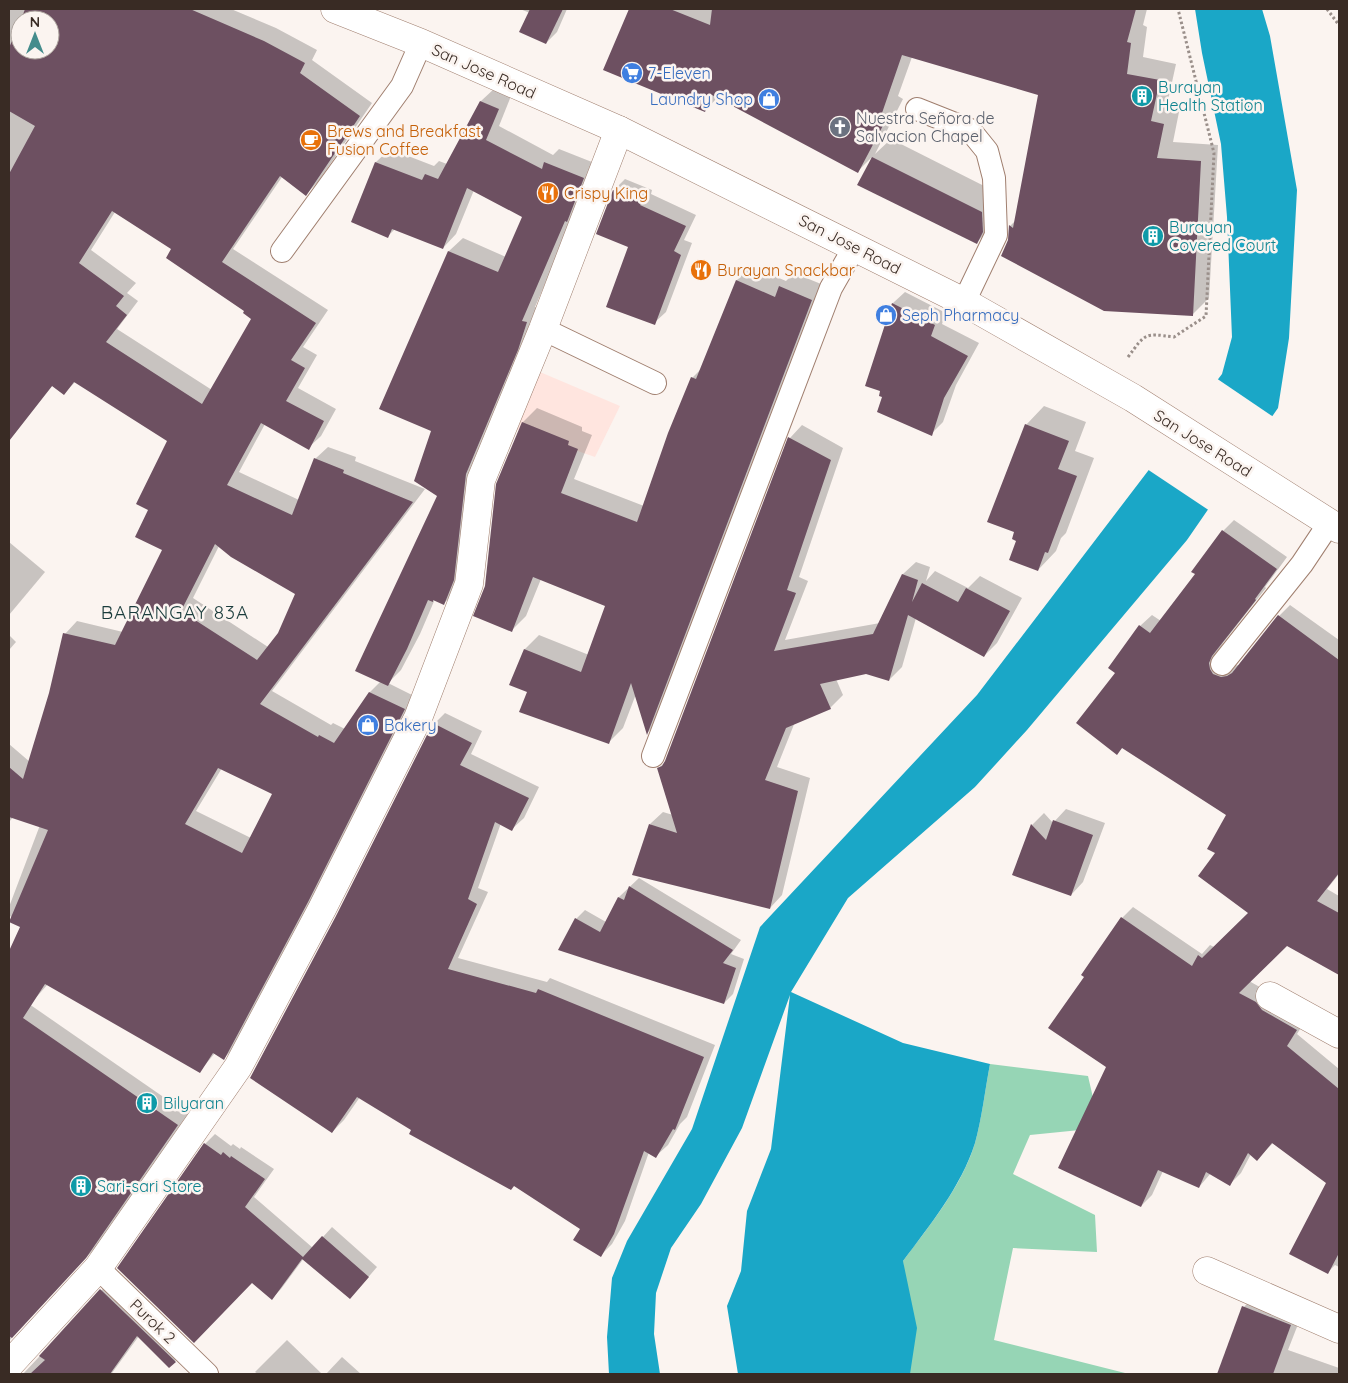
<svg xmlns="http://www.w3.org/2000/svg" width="1348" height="1383" viewBox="0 0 1348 1383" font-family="Quicksand,sans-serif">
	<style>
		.commercial { fill: #ffe5df }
		.green { fill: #96d5b5 }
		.water { fill: #1aa7c7 }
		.pier { fill: #fbf4f0 }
		.shadow { fill: #0003; fill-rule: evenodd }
		.building { fill: #6d5061; fill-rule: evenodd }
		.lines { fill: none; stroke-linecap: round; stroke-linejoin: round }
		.service-casing { stroke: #a07f6f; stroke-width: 24 }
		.minor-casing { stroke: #a07f6f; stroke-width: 29 }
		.secondary-casing { stroke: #a07f6f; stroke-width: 29 }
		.path { stroke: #9a8f8a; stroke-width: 3; stroke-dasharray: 2.5 2.5; stroke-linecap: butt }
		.service { stroke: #fff; stroke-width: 22 }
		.minor { stroke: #fff; stroke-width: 28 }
		.secondary { stroke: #fff; stroke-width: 28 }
		.labels { text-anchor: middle; stroke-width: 5; stroke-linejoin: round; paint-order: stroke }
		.street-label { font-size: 16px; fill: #392b24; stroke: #fbf4f0 }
		.shop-label { font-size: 16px; fill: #366cbe; stroke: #fbf4f0; text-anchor: start }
		.culture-label { font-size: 16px; fill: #0d838f; stroke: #fbf4f0; text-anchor: start }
		.worship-label { font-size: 16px; fill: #5b616d; stroke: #fbf4f0; text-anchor: start }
		.food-label { font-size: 16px; fill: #c56008; stroke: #fbf4f0; text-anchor: start }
		.quarter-label { font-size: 19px; letter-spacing: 1px; fill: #1a3c3c; stroke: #fbf4f0 }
	</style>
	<rect width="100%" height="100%" fill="#fbf4f0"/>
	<path class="commercial" d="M540 372 620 406 595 457 517 430Z"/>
	<path class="green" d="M990 1064 1088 1076 1100 1128 1030 1135 1013 1174 1095 1215 1097 1252 1013 1248 994 1340 1129 1374H904H910L903 1261C930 1225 962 1186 975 1143 982 1118 985 1090 990 1064Z"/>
	<path class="water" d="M1195 9H1262L1270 36 1297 190 1289 338 1278 408 1187 540 1027 730 975 787 848 898 791 992 903 1043 990 1064C985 1090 982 1118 975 1143 961 1187 930 1225 903 1261L917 1328 910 1374H738L727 1306 741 1271 747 1211 771 1149 790 995 742 1128 701 1204 671 1248 656 1293 654 1334 660 1374H609L607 1337 612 1278 627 1241 692 1129 760 927 977 695 1222 374 1232 337 1227 217 1221 144 1202 53Z"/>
	<path class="pier" d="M1216 378 1275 418 1210 511 1147 469Z"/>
	<g class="shadow">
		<path d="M9 9H231L276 28 317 50 312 60 372 103 318 182 306 194 282 177 233 249 328 310 303 347 317 355 298 388 336 409 321 436 308 448 265 424 239 472 299 500 315 459 328 447 356 457 355 461 425 489 272 691 331 725 333 723 345 729 370 692 381 681 439 495 433 431 380 408 449 251 463 238 506 257 524 216 474 190 456 234 443 248 395 229 388 236 352 222 376 162 390 149 434 166 439 161 447 164 481 101 495 88 511 96 499 126 553 155 559 149 597 164 535 307 540 309 458 590 444 603 435 599 420 634 401 670 388 683 416 697 236 1046 223 1059 215 1053 200 1071 48 984 33 1001 9 990V954L21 926 9 915V907L65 759 9 822V744L30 762 50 694 65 634 77 621 123 632 164 549 150 510 169 440 76 381 64 394 53 385 9 441V378L15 371 9 367V308L20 290 22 277 9 270ZM20 20H50V50H20ZM115 212 173 249 253 318 212 390 117 329 138 301 127 293 136 283 91 250ZM219 546 297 593 279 633 268 647 193 598ZM222 768 274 793 251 838 196 811Z"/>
		<path d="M520 9H567L557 32 546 43 530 13Z"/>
		<path d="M630 9H726L755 20 759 9H1147L1143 25 1147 27 1143 57 1176 64 1167 105 1180 107 1173 142 1218 145 1209 298 1192 315 1009 241 1010 226 1016 220 1039 94 912 57 898 96 903 99 875 154 891 139 1000 194 995 224 977 242 859 184 872 157 858 171 718 97 705 111 605 70Z"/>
		<path d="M625 179 652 190 651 194 696 215 684 240 692 243 666 312 654 323 630 246 598 233 614 190Z"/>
		<path d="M751 266 786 281 794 273 826 286 661 719 648 732 636 694 623 728 609 742 528 691 525 649 539 635 589 655 607 605 541 579 526 616 511 631 486 586 498 484 523 422 537 408 582 427V431L592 435 574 479 644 506 692 378 701 369 737 280Z"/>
		<path d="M905 292 946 313 942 324 979 343 956 385 943 422 931 434 884 396 882 390 867 385 893 303Z"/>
		<path d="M1044 406 1086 422 1075 451 1094 458 1066 533 1061 538 1056 551 1038 570 1018 540 1016 531 1026 425Z"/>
		<path d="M802 425 843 448 799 577 808 581 785 640 880 623 903 574 916 562 930 567 926 581 935 571 968 588 980 576 1022 598 997 643 984 656 916 618 902 667 889 680 866 673 836 679 843 695 830 708 795 722 777 767 810 778 782 895 770 908 650 824 663 812 673 815 659 768 667 760 790 438Z"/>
		<path d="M1234 520 1287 557 1265 587 1266 588 1223 643 1220 649 1232 666 1239 665 1279 616 1290 605 1339 640V874L1327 889 1339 896V974L1287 944 1249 981 1267 991 1307 1018 1297 1034 1339 1069V1267L1335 1265 1328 1272V1183L1273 1143 1257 1159 1251 1154 1241 1173 1230 1184 1211 1173 1199 1187 1163 1171 1152 1195 1141 1206 1085 976 1122 918 1133 907 1202 954 1210 945 1214 947 1250 912 1217 853 1227 815 1123 747 1117 753V673L1140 626 1152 615 1161 621 1196 574 1223 531Z"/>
		<path d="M9 542 45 572 9 615Z"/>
		<path d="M9 635 16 642 9 650Z"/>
		<path d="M445 713 482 731 471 754 539 787 524 818 512 829 501 823 478 888 488 892 458 958 547 982 550 978 715 1045 687 1117 680 1124 668 1145 656 1156 649 1152 625 1221 612 1244 601 1255 582 1228 514 1185 413 1130 360 1097 344 1120 332 1132 337 917 434 724Z"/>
		<path d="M1066 809 1105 823 1083 882 1071 895 1032 825 1044 813 1053 823Z"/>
		<path d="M639 878 741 940 731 954 744 959 733 994 724 1003 576 919 585 910 606 922 619 897Z"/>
		<path d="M19 997 188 1114 97 1246 9 1341V1008Z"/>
		<path d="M215 1134 231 1146 233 1144 240 1149 241 1147 274 1169 254 1197 313 1248 332 1227 377 1267 359 1288 304 1258 281 1289 272 1298 205 1144Z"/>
		<path d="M112 1279 185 1351 169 1367 139 1336 112 1373 113 1374H23Z"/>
		<path d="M1255 1295 1302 1314 1288 1350 1339 1368V1374H1218L1244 1307Z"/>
		<path d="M287 1340 322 1374H258L255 1372Z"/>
		<path d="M342 1357 361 1374H326Z"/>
	</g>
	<g class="building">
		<path d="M25 9H190L264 41 305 63 300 73 360 116 306 196 280 176 222 262 316 323 291 360 305 368 286 401 324 421 309 450 261 423 227 485 292 515 314 458 344 470 343 473 413 502 260 704 318 737 319 735 334 743 369 692 405 709 308 902 224 1060 213 1053 200 1073 45 984 23 1018 178 1125 86 1258 12 1338 9 1336V951L20 927 9 922 48 830 9 817V767L23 779 49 693 63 633 115 645 162 550 135 537 148 510 136 504 167 441 74 382 64 395 52 386 9 441V174L35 126 9 111V48L20 21V50H50V20H21ZM112 211 171 249 166 258 244 311 243 313 251 319 202 404 106 342 127 315 116 306 124 296 79 263ZM215 544 231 557 295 594 278 633 257 660 181 611ZM218 768 272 794 242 853 185 824Z"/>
		<path d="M530 9H563L546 44 519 32Z"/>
		<path d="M629 9H670L710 25 712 9H1136L1127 42 1131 43 1127 74 1160 80 1151 121 1164 124 1157 158 1201 161 1193 316 1104 311 1001 256 1008 240 1009 225 1013 228 1038 95 902 55 882 113 888 116 858 173 712 95 705 112 603 70Z"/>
		<path d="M480 101 499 109 486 140 542 169 544 162 584 178 567 222 565 221 522 321 527 322 518 350 466 474 454 580 444 605 433 600V602L428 600 407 649 388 686 355 671 437 496 414 481 431 431 379 409 448 251 498 272 522 217 467 188 443 249 392 229 388 238 351 222 375 162 422 180 425 174 438 179Z"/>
		<path d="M872 157 982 212 983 232 977 244 857 185Z"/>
		<path d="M613 190 642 201 640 205 686 226 674 251 681 255 655 325 606 307 628 247 596 234Z"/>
		<path d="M736 280 775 297 779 286 812 300 647 735 631 683 609 744 519 712 527 692 509 685 524 649 581 672 605 606 533 577 512 632 473 616 485 586 496 484 522 422 569 441 568 445 578 449 561 493 637 522 668 433 691 377 696 379Z"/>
		<path d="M892 303 935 325 931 336 968 356 944 398 932 436 877 412 882 397 879 396 880 391 865 386Z"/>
		<path d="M1025 424 1069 441 1058 469 1077 476 1048 553 1045 552 1038 571 1009 560 1016 541 1012 539 1014 532 987 522Z"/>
		<path d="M788 437 831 460 787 590 796 593 774 651 873 634 902 574 918 580 912 602 922 583 958 602 966 588 1010 611 984 657 908 615 889 681 866 674 820 684 831 709 786 728 765 780 798 791 770 909 632 875 649 824 677 833 657 768 662 766 665 761Z"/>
		<path d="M1222 530 1277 569 1255 599 1256 600 1212 656 1209 663 1210 669 1213 674 1221 677 1227 676 1232 673 1278 615 1339 660V873L1317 901 1339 913V975L1287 946 1239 993 1256 1002 1262 1010 1297 1030 1287 1046 1339 1089V1253L1328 1274 1289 1254 1326 1183 1272 1143 1257 1161 1248 1153 1230 1186 1206 1172 1199 1188 1158 1170 1141 1207 1058 1168 1106 1067 1048 1028 1084 977 1081 975 1121 917 1192 966 1198 955 1202 958 1248 913 1198 876 1215 853 1207 849 1226 815 1122 748 1117 755 1076 723 1115 673 1108 668 1139 625 1150 633 1195 574 1191 572Z"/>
		<path d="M433 723 472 743 460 765 529 798 512 831 495 822 468 899 477 904 448 969 536 993 538 989 704 1057 675 1130 673 1129 656 1158 644 1151 614 1234 601 1257 573 1240 580 1229 514 1186 511 1190 409 1134 411 1130 357 1097 332 1133 250 1078 336 916Z"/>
		<path d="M1053 820 1093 835 1071 896 1012 875 1031 824 1046 840Z"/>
		<path d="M629 886 733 950 723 963 736 968 724 1004 558 950 575 918 600 932 618 897 624 900Z"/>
		<path d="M204 1143 221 1155 223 1152 230 1158 231 1156 265 1179 245 1207 303 1257 322 1236 369 1277 350 1299 302 1259 272 1300 252 1283 194 1343 117 1268Z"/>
		<path d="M100 1289 176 1362 169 1368 137 1336 110 1374H30L45 1360 39 1356Z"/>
		<path d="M1242 1306 1291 1325 1273 1374H1217Z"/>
	</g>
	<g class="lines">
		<g class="service-casing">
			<g id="service">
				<path d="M917 109 970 130 987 151 994 178 996 235 964 302"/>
				<path d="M282 251 402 86 421 43"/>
				<path d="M543 329 655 383"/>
				<path d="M1222 664 1302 564 1330 522"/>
				<path d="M653 756 831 288 855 246"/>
				<path d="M98 1268 207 1374"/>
			</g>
		</g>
		<g class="minor-casing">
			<g id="minor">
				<path d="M1270 996 1339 1034"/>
				<path d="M1207 1271 1339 1329"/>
				<path d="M9 1365 98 1268 238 1067 322 909 418 718 469 584 481 480 543 329 619 130"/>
			</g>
		</g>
		<g class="secondary-casing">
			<path id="secondary" d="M335 9 421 43 619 130 964 302 1133 398 1339 529"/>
		</g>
		<g class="path">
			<path d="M1327 9 1339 25"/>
			<path d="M1128 357C1146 333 1144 333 1174 337L1206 316 1214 153 1178 9"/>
		</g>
		<use href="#service" class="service"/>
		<use href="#minor" class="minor"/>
		<use href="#secondary" class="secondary"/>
	</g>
	<defs>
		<g id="supermarket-disc" transform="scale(1.125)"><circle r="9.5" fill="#3f7fe0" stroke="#fbf4f0"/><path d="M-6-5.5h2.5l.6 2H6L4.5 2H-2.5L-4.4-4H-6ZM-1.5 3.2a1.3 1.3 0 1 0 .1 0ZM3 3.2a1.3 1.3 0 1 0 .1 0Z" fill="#fff"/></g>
		<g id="building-disc" transform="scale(1.125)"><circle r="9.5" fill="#0f9aa8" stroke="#fbf4f0"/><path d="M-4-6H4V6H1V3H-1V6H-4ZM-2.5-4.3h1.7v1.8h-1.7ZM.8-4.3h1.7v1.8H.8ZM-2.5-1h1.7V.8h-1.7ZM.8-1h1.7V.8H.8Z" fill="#fff"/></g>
		<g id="shop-disc" transform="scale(1.125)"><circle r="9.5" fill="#3f7fe0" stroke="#fbf4f0"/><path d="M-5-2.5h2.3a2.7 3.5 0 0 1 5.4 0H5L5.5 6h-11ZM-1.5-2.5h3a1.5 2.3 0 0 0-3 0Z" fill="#fff"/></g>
		<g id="church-disc" transform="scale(1.125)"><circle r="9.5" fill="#6b7280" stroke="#fbf4f0"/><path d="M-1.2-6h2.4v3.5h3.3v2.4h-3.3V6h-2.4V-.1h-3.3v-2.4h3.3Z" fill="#fff"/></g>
		<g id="cafe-disc" transform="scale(1.125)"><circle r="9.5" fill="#e8710a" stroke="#fbf4f0"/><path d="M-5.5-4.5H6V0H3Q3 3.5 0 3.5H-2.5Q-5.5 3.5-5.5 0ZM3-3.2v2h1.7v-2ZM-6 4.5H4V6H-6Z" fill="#fff"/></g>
		<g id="restaurant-disc" transform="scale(1.125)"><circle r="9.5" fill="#e8710a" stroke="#fbf4f0"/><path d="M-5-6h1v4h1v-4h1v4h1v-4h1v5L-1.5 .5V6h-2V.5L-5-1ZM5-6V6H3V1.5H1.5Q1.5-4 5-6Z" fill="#fff"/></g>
	</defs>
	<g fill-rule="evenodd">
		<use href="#supermarket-disc" x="632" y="73"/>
		<use href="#building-disc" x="1142" y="96"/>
		<use href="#shop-disc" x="769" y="99"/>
		<use href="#church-disc" x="840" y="127"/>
		<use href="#cafe-disc" x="311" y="140"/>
		<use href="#restaurant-disc" x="548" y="193"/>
		<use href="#building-disc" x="1153" y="236"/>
		<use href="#restaurant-disc" x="701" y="270"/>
		<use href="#shop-disc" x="886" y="315"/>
		<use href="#shop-disc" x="368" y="725"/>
		<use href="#building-disc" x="147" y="1103"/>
		<use href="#building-disc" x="81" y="1186"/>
	</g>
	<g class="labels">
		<g class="street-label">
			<text transform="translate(484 71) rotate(24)" y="6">San Jose Road</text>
			<text transform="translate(850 244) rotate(27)" y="6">San Jose Road</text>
			<text transform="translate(1203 443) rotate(32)" y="6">San Jose Road</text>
			<text transform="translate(153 1321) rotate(44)" y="6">Purok 2</text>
		</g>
		<g class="shop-label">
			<text x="648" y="79">7-Eleven</text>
			<text x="753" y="105" text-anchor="end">Laundry Shop</text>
			<text x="902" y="321">Seph Pharmacy</text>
			<text x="384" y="731">Bakery</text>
		</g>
		<g class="culture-label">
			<text x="1158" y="93">Burayan<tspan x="1158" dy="18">Health Station</tspan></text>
			<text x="1169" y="233">Burayan<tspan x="1169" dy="18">Covered Court</tspan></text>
			<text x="163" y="1109">Bilyaran</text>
			<text x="97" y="1192">Sari-sari Store</text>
		</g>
		<g class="worship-label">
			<text x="856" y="124">Nuestra Señora de<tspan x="856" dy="18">Salvacion Chapel</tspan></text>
		</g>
		<g class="food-label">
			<text x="327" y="137">Brews and Breakfast<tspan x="327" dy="18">Fusion Coffee</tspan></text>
			<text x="564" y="199">Crispy King</text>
			<text x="717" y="276">Burayan Snackbar</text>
		</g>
		<g class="quarter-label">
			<text x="175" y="619">BARANGAY 83A</text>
		</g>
	</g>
	<rect width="1348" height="1383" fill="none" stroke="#392b24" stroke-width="20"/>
	<g transform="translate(35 35)"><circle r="24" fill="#fbf4f0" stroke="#ada49e"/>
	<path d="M0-4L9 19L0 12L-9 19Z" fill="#448c8c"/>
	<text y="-8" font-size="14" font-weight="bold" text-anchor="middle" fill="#392b24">N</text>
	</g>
</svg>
